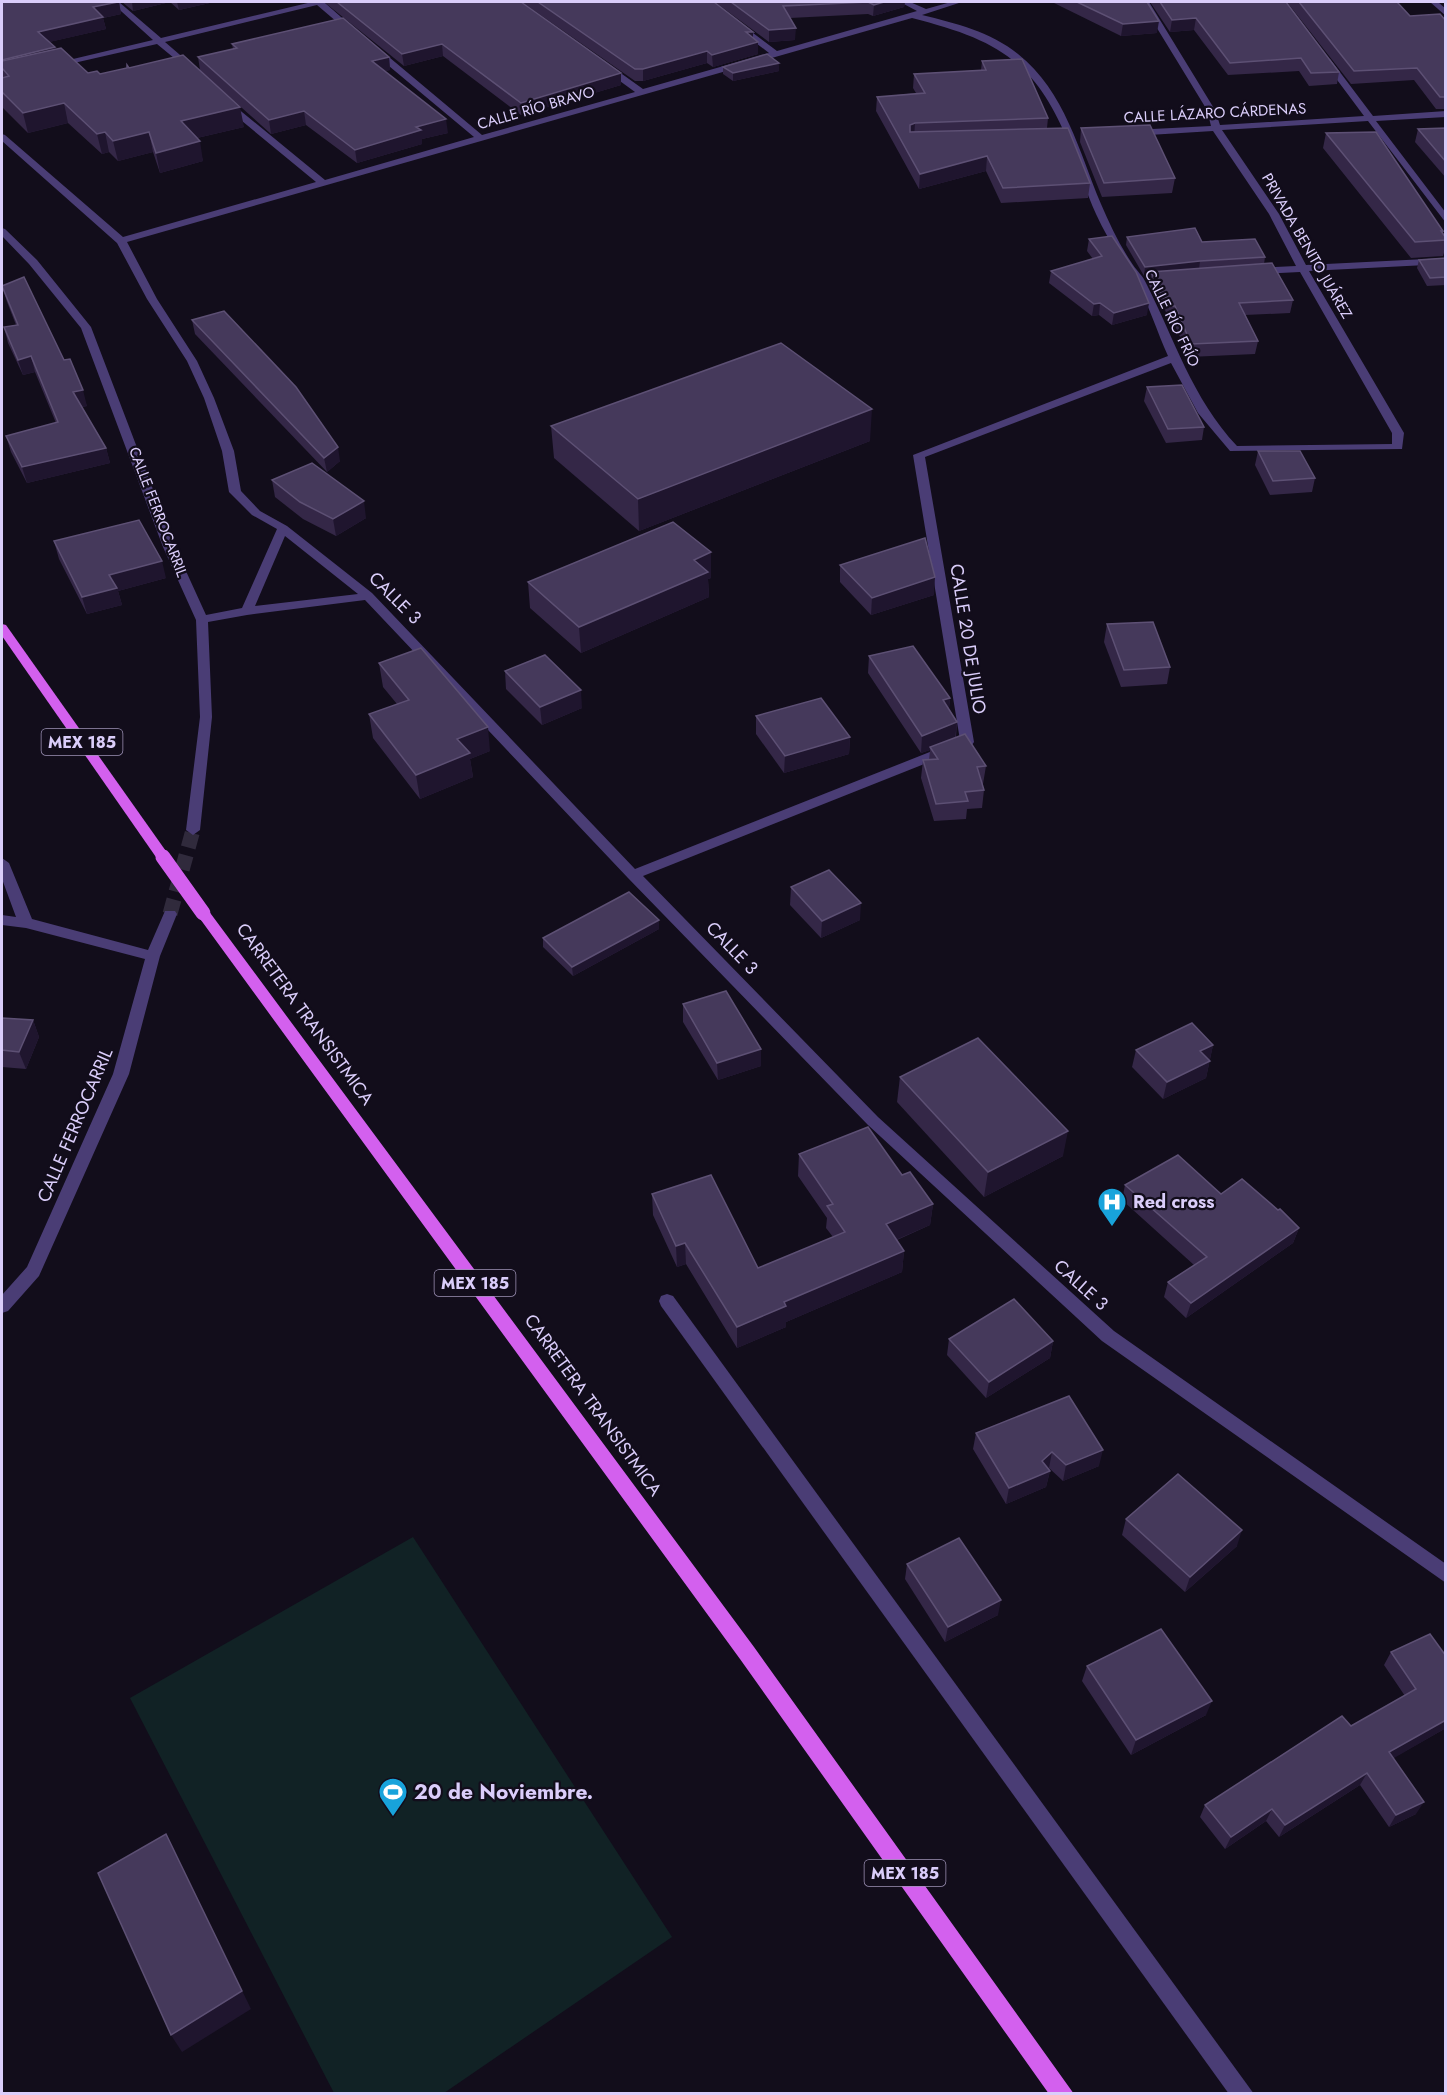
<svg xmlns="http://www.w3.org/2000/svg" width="1447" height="2095" viewBox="0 0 1447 2095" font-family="Jost,sans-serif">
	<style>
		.green { fill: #112225 }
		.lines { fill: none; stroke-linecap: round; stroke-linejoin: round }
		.minor-tunnel { stroke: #302a3c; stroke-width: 15; stroke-dasharray: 15 8; stroke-linecap: butt }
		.minor { fill: #4a3d75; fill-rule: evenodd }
		.primary { fill: #d360ee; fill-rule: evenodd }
		.primary-bridge { stroke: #d360ee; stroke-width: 15 }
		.wall { fill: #342747 }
		.shaded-wall { fill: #1f152e }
		.building { fill: #45395b; stroke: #5d5074; stroke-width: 1.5 }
		.labels { text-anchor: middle; stroke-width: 4.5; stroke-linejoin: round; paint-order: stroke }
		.far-street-label { font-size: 15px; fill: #dacdfa; stroke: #120d1b }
		.shield { fill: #120d1b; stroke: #9e93b7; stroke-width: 1.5 }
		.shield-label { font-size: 16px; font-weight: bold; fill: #dacdfa }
		.street-label { font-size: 18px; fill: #dacdfa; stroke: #120d1b }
		.poi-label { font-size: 18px; font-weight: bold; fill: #dacdfa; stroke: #120d1b; text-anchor: start }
		.near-poi-label { font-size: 21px; font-weight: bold; fill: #dacdfa; stroke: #120d1b; text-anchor: start }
	</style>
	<rect width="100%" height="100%" fill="#120d1b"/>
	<path class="green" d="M413 1537 672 1937 444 2093H334L130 1698Z"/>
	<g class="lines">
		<path class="minor-tunnel" d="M170 914 193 830"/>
		<g class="minor">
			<path d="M111 2H119L161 38 312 2H324L358 32 351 34 317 5 165 42 194 67V71L191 72 157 44 52 68V64L153 40Z"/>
			<path d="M703 2H712L777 51 917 11 900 2H910L926 9 951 2H962L922 15C955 23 991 32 1018 54 1065 91 1079 152 1101 204 1110 225 1120 246 1133 265 1137 271 1143 276 1146 283 1175 340 1192 398 1237 446L1392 444V433L1300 272 1257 274 1252 271 1257 268 1296 266 1269 214 1213 131 1133 136 1128 133 1133 130 1211 126 1207 110 1141 2H1149L1215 110 1220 125 1364 116 1323 61 1327 58 1330 59 1373 116 1446 111V117L1376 121 1446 213V223L1368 121 1222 130 1279 214 1306 265 1446 258V264L1309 271 1404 433 1402 449 1230 451 1198 413 1171 363 925 457 974 742 972 745 643 876 878 1117 1114 1331 1446 1564V1583L1102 1341 868 1125 628 878 365 600 247 615 208 622 212 717 200 830 193 835 186 830 200 717 196 620 163 547 81 328 29 264 2 236V228L5 229 37 260 91 327 175 547 206 615 242 608 277 529 252 515 229 492 222 451 204 398 187 361 147 299 117 243 2 141V134L5 135 123 237 316 182 225 107V103H231L325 180 474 137 371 51V47H377L482 135 635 92 602 68V64H608L643 89 769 53ZM912 18C998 40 1036 61 1070 146 1079 168 1086 192 1096 214 1107 238 1121 259 1135 281 1149 304 1157 332 1168 356L913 455 960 740 635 869 372 593 287 526 260 511 241 491 234 451 214 398 197 361 157 299 127 242ZM285 536 358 594 255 606Z"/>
			<path d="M1430 2H1438L1446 9V16Z"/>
			<path d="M2 858 9 863 32 919 148 950 165 911H175L177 914 160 956 129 1074 39 1276 8 1311 2 1313V1295L27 1267 113 1074 145 959 26 928 2 925V915L16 917 2 879Z"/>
			<path d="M667 1294 673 1296 1254 2094H1229L661 1306 659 1301 661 1296Z"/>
		</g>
		<g class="primary">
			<path d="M2 624 6 625 168 854 170 857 168 860H158L2 636Z"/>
			<path d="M203 908 208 910 754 1647 1074 2094H1049L740 1659 198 916 196 913Z"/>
		</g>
		<path class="primary-bridge" d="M163 857 203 913"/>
	</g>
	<g class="wall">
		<path d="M2 2H119L121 14 103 18 106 29 49 42 55 49 88 73 100 74 129 68 200 70 198 57 233 49 232 44 389 57 390 70 385 71 448 133 422 139V144L357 163 306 125 271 134 223 91 244 127 197 138 203 161 160 173 153 152 118 161 109 152 102 154 68 123 28 133 2 107Z"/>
		<path d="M122 2H214L179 10 170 2 133 11Z"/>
		<path d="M324 2H521L621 73V85L521 115 443 56 404 66Z"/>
		<path d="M522 2H714L753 38 758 54 713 67 707 63 643 81H635Z"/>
		<path d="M715 2H905L904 7 873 16 868 14 790 18 795 40 769 42Z"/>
		<path d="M1052 2H1147L1157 33 1121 36Z"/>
		<path d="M1150 2H1286L1339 72 1337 84 1309 86 1299 71 1228 75 1194 30 1170 32Z"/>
		<path d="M1287 2H1397L1410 16 1446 21V109H1436L1414 80 1351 84Z"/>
		<path d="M982 61 1048 118 1047 128 1090 183 1088 198 1001 203 986 171 919 189 876 111 877 97 916 93 913 88 914 74 981 70Z"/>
		<path d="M723 67 779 71 733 81 723 74Z"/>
		<path d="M1081 128 1175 178 1172 193 1102 197 1080 142Z"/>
		<path d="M1446 128V178L1415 142 1418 129Z"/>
		<path d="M1326 133 1443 231V233L1446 238V246L1443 256 1411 258 1323 148Z"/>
		<path d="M1127 237 1202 242 1265 257 1264 264 1293 300 1290 313 1245 315 1258 341 1255 354 1189 357 1172 319H1169L1165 310 1161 311 1149 285 1151 275 1144 276 1126 245Z"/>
		<path d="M1089 239 1147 315 1112 325 1099 315 1092 316 1049 283 1051 271 1093 259 1087 251Z"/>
		<path d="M1446 258V285L1427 286 1417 268 1419 260Z"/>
		<path d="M2 286 64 360 87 406 82 407 106 448 110 463 27 483 11 452 6 436 56 423 35 372 23 375 8 343 4 327 16 325 7 302Z"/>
		<path d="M192 320 340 461 327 472 195 334Z"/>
		<path d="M1147 387 1204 427 1202 440 1166 443 1144 401Z"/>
		<path d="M551 426 870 441 639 531 554 458Z"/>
		<path d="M1258 451 1315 478 1312 492 1270 495 1255 465Z"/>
		<path d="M272 480 366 518 336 536 303 519 275 497Z"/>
		<path d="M54 541 166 578 118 591 122 605 87 614 59 559Z"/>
		<path d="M840 565 934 595 871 615 840 582Z"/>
		<path d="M711 578 708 579 709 597 581 653 530 608 528 582Z"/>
		<path d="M1107 624 1170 667 1167 684 1121 687 1104 642Z"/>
		<path d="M869 656 950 698 949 709 957 722 956 737 986 766 983 784H982L984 790 982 808 967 809 966 819 934 821 921 778 923 760H929L930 750 921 753 868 673Z"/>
		<path d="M379 663 490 751 470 759 473 777 420 799 373 738 369 714 397 704 383 687Z"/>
		<path d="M505 671 582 708 542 725 506 689Z"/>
		<path d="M756 716 850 737 849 754 784 773 756 734Z"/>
		<path d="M791 887 860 920 821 938 790 905Z"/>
		<path d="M659 929 573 976 543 947V938Z"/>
		<path d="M683 1004 761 1049V1066L718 1080 683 1022Z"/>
		<path d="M2 1018 33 1020 39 1037 26 1069 2 1067Z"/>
		<path d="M1213 1045 1206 1078 1163 1099 1132 1067 1136 1050Z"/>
		<path d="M900 1077 1063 1156 984 1197 897 1102Z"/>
		<path d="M799 1154 902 1175 933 1204 930 1225 897 1240 904 1251 902 1272 786 1322V1327L737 1348 686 1264 677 1267 653 1215 652 1194 758 1268 833 1237 826 1228 827 1218 798 1176Z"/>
		<path d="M1125 1185 1221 1194 1299 1228 1293 1243 1186 1318 1164 1297 1168 1282 1194 1265 1122 1200Z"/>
		<path d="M949 1339 1053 1341 1050 1358 986 1398 947 1355Z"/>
		<path d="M1069 1396 1099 1466 1063 1481 1049 1468 1050 1471 1046 1487 1006 1504 973 1449 976 1433Z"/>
		<path d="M1126 1519 1237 1546 1185 1592 1122 1535Z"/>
		<path d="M907 1564 998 1615 945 1642 905 1579Z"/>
		<path d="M1391 1652 1446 1656V1728L1393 1758 1416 1814 1389 1827 1360 1785 1279 1837 1266 1821 1225 1849 1200 1817 1205 1805 1405 1696 1384 1665Z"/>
		<path d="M1087 1666 1206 1715 1131 1755 1082 1681Z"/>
	</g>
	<g class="shaded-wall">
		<path d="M119 2 121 14 103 18 106 29 41 44 38 32 93 7Z"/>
		<path d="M132 2H170L133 11Z"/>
		<path d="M177 2H214L179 10Z"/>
		<path d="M884 2H905L904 7 873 16 874 5Z"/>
		<path d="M1196 18 1194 30 1170 32 1172 20Z"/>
		<path d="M1159 21 1157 33 1121 36 1123 24Z"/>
		<path d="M796 28 795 40 769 42V30Z"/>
		<path d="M746 32H753V43L758 42V54L713 67 712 55Z"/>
		<path d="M442 44 443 56 404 66 402 54Z"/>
		<path d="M55 47 58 60 2 68V60Z"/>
		<path d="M707 51V63L643 81V69Z"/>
		<path d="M389 57 390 70 374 74 372 61Z"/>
		<path d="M779 63V71L733 81V73Z"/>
		<path d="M621 73V85L521 115V103Z"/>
		<path d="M64 103 68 123 28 133 23 113Z"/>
		<path d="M240 107 244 127 184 141 181 121Z"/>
		<path d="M304 111 306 125 271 134 269 120Z"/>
		<path d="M446 119 448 133 422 139V144L357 163 355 150 416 127Z"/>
		<path d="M915 123 914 138 909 140 910 125Z"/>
		<path d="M105 132 109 152 102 154 97 134Z"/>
		<path d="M149 132 153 152 118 161 113 141Z"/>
		<path d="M200 141 203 161 160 173 156 153Z"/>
		<path d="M987 156 986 171 919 189 920 174Z"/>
		<path d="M1200 261 1199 269 1151 272V275L1144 276 1145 267Z"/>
		<path d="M1167 297 1165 310 1161 311 1163 298Z"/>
		<path d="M1100 303 1099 315 1092 316 1094 304Z"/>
		<path d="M1149 303 1147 315 1112 325 1114 313Z"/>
		<path d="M31 356 35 372 23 375 18 360Z"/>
		<path d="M83 390 87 406 77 408 73 392Z"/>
		<path d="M872 409 870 441 639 531 638 499Z"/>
		<path d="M338 447 340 461 327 472 324 458Z"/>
		<path d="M106 448 110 463 27 483 22 467Z"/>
		<path d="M364 501 366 518 336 536 333 519Z"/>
		<path d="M711 552V578L708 579 709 597 581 653 579 627 694 560Z"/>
		<path d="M162 561 166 578 118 591 122 605 87 614 82 597 109 575Z"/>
		<path d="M935 577 934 595 871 615 872 598Z"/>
		<path d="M581 690 582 708 542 725 540 707Z"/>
		<path d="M950 698 948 716 943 700Z"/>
		<path d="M957 722 955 739 930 747V750L921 753 922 736Z"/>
		<path d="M488 727 490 751 470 759 473 777 420 799 416 775 457 739Z"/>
		<path d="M850 737 849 754 784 773 785 756Z"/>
		<path d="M861 903 860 920 821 938 822 921Z"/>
		<path d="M659 920V929L573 976 572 967Z"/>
		<path d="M33 1020 39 1037 26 1069 19 1052Z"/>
		<path d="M1213 1045 1206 1078 1163 1099 1167 1082 1200 1051Z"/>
		<path d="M761 1049V1066L718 1080 717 1063Z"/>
		<path d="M1068 1131 1063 1156 984 1197 988 1172Z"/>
		<path d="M933 1204 930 1225 884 1245 886 1224Z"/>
		<path d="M1299 1228 1293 1243 1186 1318 1191 1303Z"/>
		<path d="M685 1243 686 1264 677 1267 676 1246Z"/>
		<path d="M904 1251 902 1272 786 1322V1327L737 1348V1327L784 1302Z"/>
		<path d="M1053 1341 1050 1358 986 1398 989 1382Z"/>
		<path d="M1103 1450 1099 1466 1063 1481 1066 1465Z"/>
		<path d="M1052 1452 1049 1468 1040 1475 1050 1471 1046 1487 1006 1504 1009 1488Z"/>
		<path d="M1242 1530 1237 1546 1185 1592 1190 1577Z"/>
		<path d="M1001 1600 998 1615 945 1642 948 1627Z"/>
		<path d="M1212 1701 1206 1715 1131 1755 1136 1740Z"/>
		<path d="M1446 1720V1728L1382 1765 1389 1752Z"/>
		<path d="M1367 1773 1360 1785 1279 1837 1285 1825Z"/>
		<path d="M1424 1802 1416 1814 1389 1827 1396 1815Z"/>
		<path d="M1272 1809 1266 1821 1225 1849 1231 1837Z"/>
		<path d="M166 1834 251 2009 182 2052 171 2035Z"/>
	</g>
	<g class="building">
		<path d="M2 2H118L93 7 103 17 38 32 55 47 2 60Z"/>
		<path d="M337 2H521L621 73 521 103 442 44 402 54Z"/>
		<path d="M538 2H714L753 32H746L758 42 712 55 707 51 643 69H635Z"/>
		<path d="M731 2H884L874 5 868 2 783 6 796 28 769 30Z"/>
		<path d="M1077 2H1147L1159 21 1123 24Z"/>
		<path d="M1160 2H1286L1339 72 1311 73 1301 58 1230 63 1196 18 1172 20Z"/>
		<path d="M1299 2H1397L1410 16 1440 14 1446 21V97H1440L1417 68 1354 71Z"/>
		<path d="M343 18 389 57 372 61 446 119 416 127 421 130 355 150 304 111 269 120 198 57 237 48 232 44Z"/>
		<path d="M61 48 88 73 97 71 100 74 127 68V65L129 68 183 55 240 107 181 121 200 141 156 153 149 132 113 141 105 132 97 134 64 103 23 113 2 92V78L9 76 2 68V61Z"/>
		<path d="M767 54 779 63 733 73 723 67Z"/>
		<path d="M1022 59 1048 118 915 123 910 125V132L1068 128 1090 183 1003 188 987 156 920 174 877 97 925 93 914 74 986 70 982 61Z"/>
		<path d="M1150 125 1175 178 1104 183 1081 128Z"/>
		<path d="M1446 128V162L1418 129Z"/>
		<path d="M1376 132 1443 231H1441L1446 238V240L1415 242 1326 133Z"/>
		<path d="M1195 228 1202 242 1255 239 1265 257 1200 261 1145 267 1127 237Z"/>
		<path d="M1112 236 1136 272 1149 303 1114 313 1100 303 1094 304 1051 271 1102 256 1089 239Z"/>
		<path d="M1446 258V277L1430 278 1419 260Z"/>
		<path d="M1272 263 1293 300 1239 303 1258 341 1191 344 1175 306H1171L1167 297 1163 298 1151 272Z"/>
		<path d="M24 277 64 360 70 359 83 390 73 392 106 448 22 467 6 436 58 422 31 356 18 360 4 327 18 325 2 286Z"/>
		<path d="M224 311 296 387 338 447 324 458 192 320Z"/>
		<path d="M781 343 872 409 638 499 551 426Z"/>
		<path d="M1182 385 1204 427 1168 429 1147 387Z"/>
		<path d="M1258 451H1300L1315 478 1273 481Z"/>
		<path d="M312 463 364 501 333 519 300 502 272 480Z"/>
		<path d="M139 520 162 561 109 575 117 588 82 597 54 541Z"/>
		<path d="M673 522 711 552 694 560 708 572 579 627 528 582Z"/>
		<path d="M925 538 935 577 872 598 840 565Z"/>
		<path d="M1153 622 1170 667 1124 670 1107 624Z"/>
		<path d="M913 646 950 698 943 700 957 722 922 736 869 656Z"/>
		<path d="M421 648 488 727 457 739 470 753 416 775 369 714 409 700 379 663Z"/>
		<path d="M545 655 581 690 540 707 505 671Z"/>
		<path d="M821 698 850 737 785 756 756 716Z"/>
		<path d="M965 734 986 766 977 767 984 790 965 792 968 801 936 804 923 760 938 759 930 747Z"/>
		<path d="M829 870 861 903 822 921 791 887Z"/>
		<path d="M629 892 659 920 572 967 543 938Z"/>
		<path d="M726 991 761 1049 717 1063 683 1004Z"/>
		<path d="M2 1018 33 1020 19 1052 2 1050Z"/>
		<path d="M1192 1023 1213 1045 1200 1051 1210 1061 1167 1082 1136 1050Z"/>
		<path d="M978 1038 1068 1131 988 1172 900 1077Z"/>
		<path d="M868 1127 902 1175 910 1172 933 1204 886 1224 904 1251 784 1302 786 1306 737 1327 685 1243 676 1246 652 1194 711 1175 758 1268 845 1232 827 1206 833 1204 799 1154Z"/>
		<path d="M1178 1155 1221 1194 1242 1179 1278 1210 1280 1209 1299 1228 1191 1303 1168 1282 1207 1257 1125 1185Z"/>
		<path d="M1014 1299 1053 1341 989 1382 949 1339Z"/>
		<path d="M1069 1396 1103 1450 1066 1465 1052 1452 1042 1461 1050 1471 1009 1488 976 1433Z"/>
		<path d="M1178 1474 1242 1530 1190 1577 1126 1519Z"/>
		<path d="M959 1538 1001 1600 948 1627 907 1564Z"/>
		<path d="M1161 1629 1212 1701 1136 1740 1087 1666Z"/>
		<path d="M1430 1634 1446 1656V1720L1389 1752 1424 1802 1396 1815 1367 1773 1285 1825 1272 1809 1231 1837 1205 1805 1342 1716 1351 1726 1416 1689 1391 1652Z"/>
		<path d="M166 1834 242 1991 171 2035 98 1873Z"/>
	</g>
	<defs>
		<g id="hospital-pin" transform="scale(1.5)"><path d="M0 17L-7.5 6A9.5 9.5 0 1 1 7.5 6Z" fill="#18a3db" stroke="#120d1b"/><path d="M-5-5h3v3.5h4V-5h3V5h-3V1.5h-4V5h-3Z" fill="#fff"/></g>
		<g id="stadium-pin" transform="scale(1.5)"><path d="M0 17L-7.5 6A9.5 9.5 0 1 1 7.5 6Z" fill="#18a3db" stroke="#120d1b"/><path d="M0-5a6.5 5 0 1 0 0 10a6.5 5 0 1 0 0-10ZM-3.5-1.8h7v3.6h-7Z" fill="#fff"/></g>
	</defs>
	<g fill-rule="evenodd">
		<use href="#hospital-pin" x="1112" y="1202"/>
		<use href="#stadium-pin" x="393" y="1792"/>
	</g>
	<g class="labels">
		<g class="far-street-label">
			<text transform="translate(536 108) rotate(-16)" y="5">CALLE RÍO BRAVO</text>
			<text transform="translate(1215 113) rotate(-3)" y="5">CALLE LÁZARO CÁRDENAS</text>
			<text transform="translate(1307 246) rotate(60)" y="5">PRIVADA BENITO JUÁREZ</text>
			<text transform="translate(1172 318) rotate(64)" y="5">CALLE RÍO FRÍO</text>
			<text transform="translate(158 512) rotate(69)" y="5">CALLE FERROCARRIL</text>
		</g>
		<g class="shield">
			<rect x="41.5" y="729" width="81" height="26" rx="4.5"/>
			<rect x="434.5" y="1270" width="81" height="26" rx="4.5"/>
			<rect x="864.5" y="1860" width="81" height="26" rx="4.5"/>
		</g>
		<g class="shield-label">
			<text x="82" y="748">MEX 185</text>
			<text x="475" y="1289">MEX 185</text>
			<text x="905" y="1879">MEX 185</text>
		</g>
		<g class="street-label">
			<text transform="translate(395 598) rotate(45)" y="6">CALLE 3</text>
			<text transform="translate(968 639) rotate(81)" y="6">CALLE 20 DE JULIO</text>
			<text transform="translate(732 948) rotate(46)" y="6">CALLE 3</text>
			<text transform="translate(305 1014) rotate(54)" y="6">CARRETERA TRANSISTMICA</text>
			<text transform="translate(75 1125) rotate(-67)" y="6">CALLE FERROCARRIL</text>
			<text transform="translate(1081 1285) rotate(42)" y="6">CALLE 3</text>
			<text transform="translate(593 1405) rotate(54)" y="6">CARRETERA TRANSISTMICA</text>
		</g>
		<g class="poi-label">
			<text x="1133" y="1208">Red cross</text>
		</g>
		<g class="near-poi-label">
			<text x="414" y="1799">20 de Noviembre.</text>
		</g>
	</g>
	<rect width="1447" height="2095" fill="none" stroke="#dacdfa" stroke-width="6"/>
</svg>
